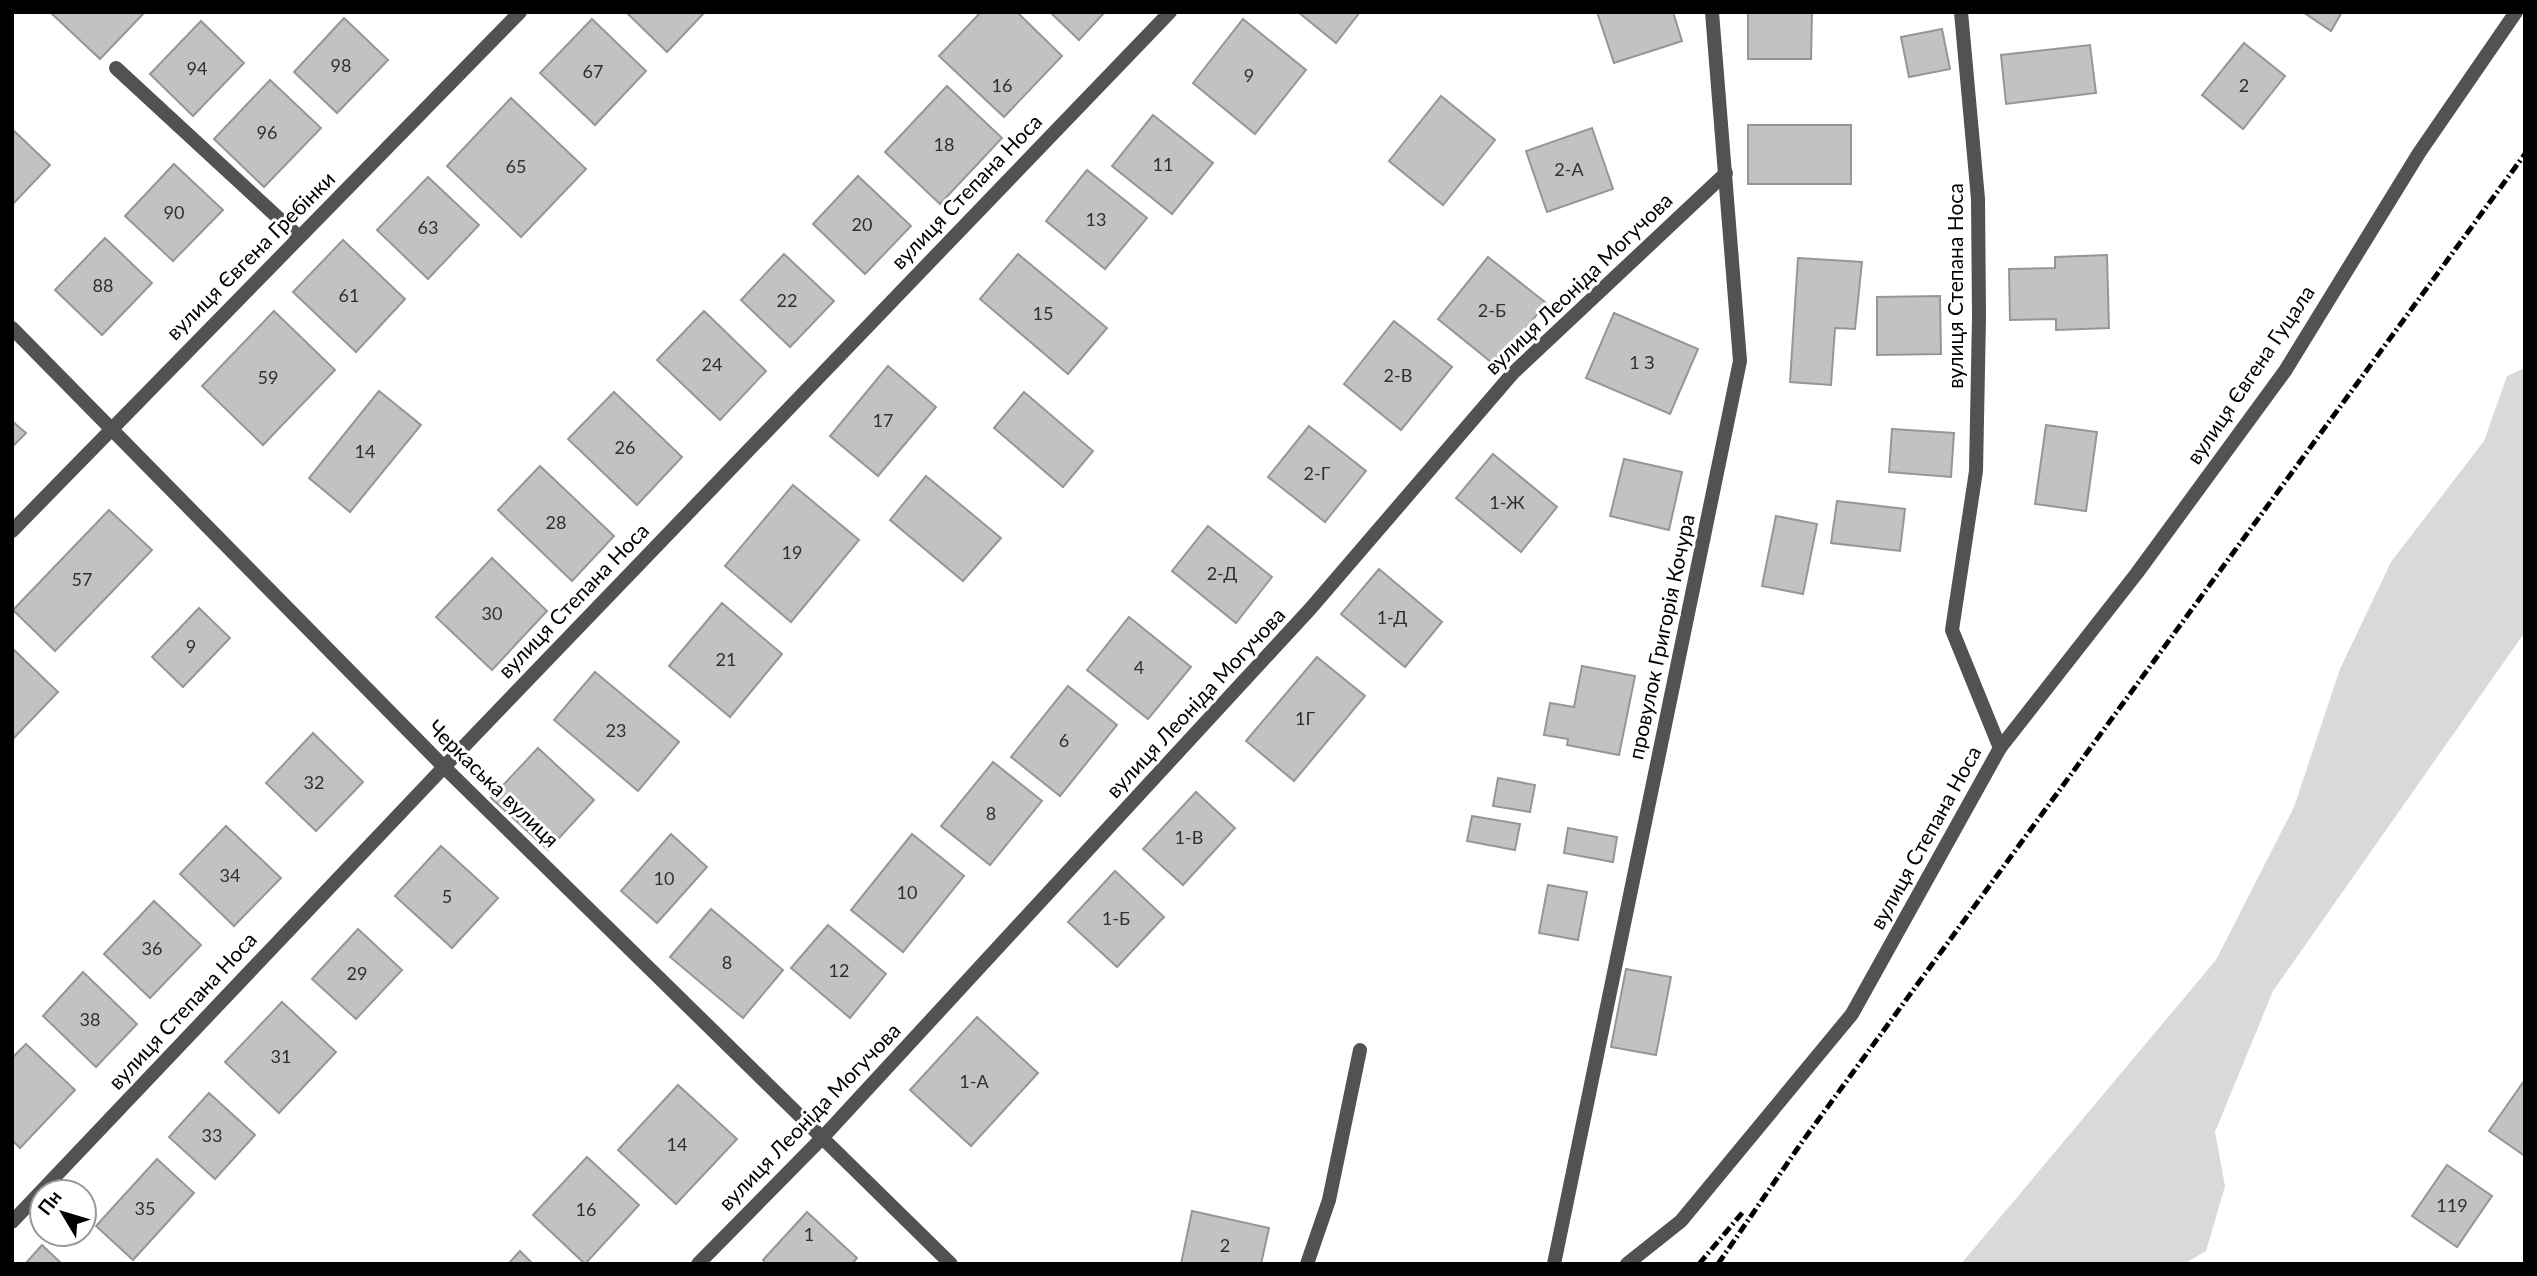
<svg xmlns="http://www.w3.org/2000/svg" width="2537" height="1276" viewBox="0 0 2537 1276" font-family="Lato,sans-serif">
	<style>
		.green { fill: #d9d9d9 }
		.building { fill: #c2c2c2; stroke: #969696; stroke-width: 2 }
		.lines { fill: none; stroke-linecap: round; stroke-linejoin: round }
		.lane { stroke: #525252; stroke-width: 14 }
		.street { stroke: #525252; stroke-width: 14 }
		.rail { stroke: #000; stroke-width: 5; stroke-dasharray: 10 3.5 2 3.5; stroke-linecap: butt }
		.labels { text-anchor: middle; stroke-width: 6; stroke-linejoin: round; paint-order: stroke }
		.number-label { font-size: 18px; fill: #303030 }
		.street-label { font-size: 21px; fill: #000; stroke: #fff }
	</style>
	<rect width="100%" height="100%" fill="#fff"/>
	<path class="green" d="M2525 368V632L2273 991 2215 1132 2225 1186 2206 1251 2184 1264H1961L2216 960 2294 807 2340 669 2391 562 2484 441 2507 376Z"/>
	<g class="building">
		<path d="M50 12H145L100 59Z"/>
		<path d="M626 12H705L667 52Z"/>
		<path d="M981 12H1017L1062 56 1004 117 939 56Z"/>
		<path d="M1050 12H1105L1079 40Z"/>
		<path d="M1298 12H1360L1336 43Z"/>
		<path d="M1597 12H1673L1682 41 1614 63Z"/>
		<path d="M1748 12H1812L1811 59H1748Z"/>
		<path d="M2303 12H2342L2331 31Z"/>
		<path d="M344 18 388 60 337 113 294 72Z"/>
		<path d="M592 19 646 71 595 125 540 73Z"/>
		<path d="M1243 19 1306 70 1255 134 1193 83Z"/>
		<path d="M201 21 244 63 193 116 150 74Z"/>
		<path d="M1942 29 1950 69 1909 77 1901 37Z"/>
		<path d="M2244 43 2285 76 2243 129 2202 95Z"/>
		<path d="M2090 45 2096 93 2006 104 2001 55Z"/>
		<path d="M270 80 321 128 264 187 214 139Z"/>
		<path d="M947 86 1002 138 940 204 885 152Z"/>
		<path d="M1441 96 1495 140 1443 205 1389 161Z"/>
		<path d="M511 98 586 169 521 237 447 166Z"/>
		<path d="M1153 115 1213 163 1172 214 1112 166Z"/>
		<rect x="1748" y="125" width="103" height="59"/>
		<path d="M1592 128 1613 189 1547 212 1526 151Z"/>
		<path d="M12 129 50 165 12 205Z"/>
		<path d="M174 164 223 210 173 261 125 216Z"/>
		<path d="M1087 170 1147 218 1105 269 1046 221Z"/>
		<path d="M858 176 911 226 865 274 813 224Z"/>
		<path d="M428 177 479 225 428 279 377 230Z"/>
		<path d="M105 238 152 283 102 335 55 290Z"/>
		<path d="M343 240 405 299 356 352 293 292Z"/>
		<path d="M784 254 834 301 790 347 741 300Z"/>
		<path d="M1018 254 1107 328 1068 374 980 299Z"/>
		<path d="M2107 255 2109 328 2056 330V319L2010 320 2009 269 2055 268V257Z"/>
		<path d="M1488 257 1546 303 1496 366 1438 319Z"/>
		<path d="M1798 258 1862 262 1855 329 1835 328 1831 385 1790 382Z"/>
		<path d="M1940 296 1941 354 1877 355V297Z"/>
		<path d="M274 311 335 370 263 445 202 386Z"/>
		<path d="M704 311 766 371 720 420 657 360Z"/>
		<path d="M1614 313 1698 349 1670 414 1586 378Z"/>
		<path d="M1394 321 1452 367 1401 430 1344 384Z"/>
		<path d="M888 366 936 407 878 476 830 436Z"/>
		<path d="M379 391 421 425 350 512 309 478Z"/>
		<path d="M614 392 682 457 637 505 568 439Z"/>
		<path d="M1024 392 1093 451 1063 487 994 428Z"/>
		<path d="M12 421 26 433 12 447Z"/>
		<path d="M2046 425 2097 432 2086 511 2035 504Z"/>
		<path d="M1309 426 1366 471 1325 522 1268 477Z"/>
		<path d="M1892 429 1954 433 1951 477 1889 472Z"/>
		<path d="M1493 454 1557 507 1521 552 1456 498Z"/>
		<path d="M1624 459 1682 472 1669 530 1610 516Z"/>
		<path d="M540 466 614 536 572 581 498 510Z"/>
		<path d="M926 476 1001 538 963 581 890 520Z"/>
		<path d="M793 485 859 540 791 622 725 566Z"/>
		<path d="M1837 501 1905 509 1900 551 1831 543Z"/>
		<path d="M109 510 152 550 55 651 13 610Z"/>
		<path d="M1776 516 1817 524 1803 594 1762 586Z"/>
		<path d="M1208 526 1272 577 1236 623 1172 571Z"/>
		<path d="M492 558 547 611 492 670 436 617Z"/>
		<path d="M1379 569 1442 622 1405 667 1341 614Z"/>
		<path d="M722 603 782 654 730 717 669 666Z"/>
		<path d="M199 608 230 638 183 687 152 657Z"/>
		<path d="M1129 617 1191 667 1148 719 1087 670Z"/>
		<path d="M12 648 58 692 12 740Z"/>
		<path d="M1317 657 1365 696 1294 781 1246 741Z"/>
		<path d="M1582 666 1635 676 1619 755 1567 745 1568 739 1544 735 1550 703 1574 707Z"/>
		<path d="M595 672 679 742 638 791 554 720Z"/>
		<path d="M1068 686 1117 725 1060 796 1011 757Z"/>
		<path d="M313 733 363 782 316 831 266 783Z"/>
		<path d="M538 748 594 800 548 850 491 798Z"/>
		<path d="M993 762 1042 801 990 865 941 826Z"/>
		<path d="M1498 778 1535 785 1530 812 1493 806Z"/>
		<path d="M1196 792 1235 828 1183 885 1143 849Z"/>
		<path d="M1472 816 1520 824 1515 850 1467 841Z"/>
		<path d="M226 826 281 878 234 926 180 874Z"/>
		<path d="M1568 828 1617 837 1613 862 1564 853Z"/>
		<path d="M671 834 707 867 657 923 621 891Z"/>
		<path d="M912 834 964 876 903 952 851 910Z"/>
		<path d="M441 846 498 898 452 948 395 896Z"/>
		<path d="M1115 871 1164 917 1117 967 1068 922Z"/>
		<path d="M1548 885 1587 892 1578 940 1539 933Z"/>
		<path d="M154 901 201 945 150 998 104 954Z"/>
		<path d="M711 909 783 970 743 1018 670 957Z"/>
		<path d="M828 925 886 974 850 1018 791 968Z"/>
		<path d="M358 929 402 970 356 1019 312 979Z"/>
		<path d="M1626 969 1671 977 1656 1055 1611 1047Z"/>
		<path d="M83 972 137 1024 96 1067 43 1016Z"/>
		<path d="M282 1002 336 1052 279 1113 225 1062Z"/>
		<path d="M977 1017 1038 1073 971 1146 910 1090Z"/>
		<path d="M26 1044 75 1090 20 1148 12 1140V1058Z"/>
		<path d="M2524 1081H2525V1156L2489 1131Z"/>
		<path d="M678 1085 737 1139 676 1204 618 1150Z"/>
		<path d="M209 1093 255 1135 215 1179 169 1137Z"/>
		<path d="M587 1157 639 1205 585 1264 533 1215Z"/>
		<path d="M157 1159 194 1193 133 1260 96 1226Z"/>
		<path d="M2447 1165 2492 1196 2457 1247 2412 1216Z"/>
		<path d="M1192 1211 1269 1228 1261 1264H1181Z"/>
		<path d="M807 1212 857 1258 852 1264H767L763 1260Z"/>
		<path d="M42 1245 62 1264H25Z"/>
		<path d="M520 1251 533 1264H508Z"/>
	</g>
	<g class="lines">
		<g class="lane">
			<path d="M116 68 299 237"/>
			<path d="M1307 1264 1329 1200 1360 1050"/>
		</g>
		<g class="street">
			<path d="M12 328 444 767 951 1264"/>
			<path d="M12 531 520 12"/>
			<path d="M2000 748 2137 573 2285 371 2419 153 2516 12"/>
			<path d="M12 1222 444 767 1170 12"/>
			<path d="M698 1264 824 1136 1311 608 1513 373 1726 173"/>
			<path d="M1554 1264 1740 361 1712 12"/>
			<path d="M1627 1264 1681 1221 1852 1014 2000 748 1952 630 1976 471 1979 317 1978 199 1961 12"/>
		</g>
		<g class="rail">
			<path d="M1699 1264 1743 1212"/>
			<path d="M1718 1264 1802 1142 2525 154"/>
		</g>
	</g>
	<g class="labels">
		<g class="number-label">
			<text x="341" y="72">98</text>
			<text x="197" y="75">94</text>
			<text x="593" y="78">67</text>
			<text x="1249" y="82">9</text>
			<text x="1002" y="92">16</text>
			<text x="2244" y="92">2</text>
			<text x="267" y="139">96</text>
			<text x="944" y="151">18</text>
			<text x="1163" y="171">11</text>
			<text x="516" y="173">65</text>
			<text x="1569" y="176">2-А</text>
			<text x="174" y="219">90</text>
			<text x="1096" y="226">13</text>
			<text x="862" y="231">20</text>
			<text x="428" y="234">63</text>
			<text x="103" y="292">88</text>
			<text x="349" y="302">61</text>
			<text x="787" y="307">22</text>
			<text x="1492" y="317">2-Б</text>
			<text x="1043" y="320">15</text>
			<text x="1642" y="369">1 З</text>
			<text x="712" y="371">24</text>
			<text x="1398" y="382">2-В</text>
			<text x="268" y="384">59</text>
			<text x="883" y="427">17</text>
			<text x="625" y="454">26</text>
			<text x="365" y="458">14</text>
			<text x="1317" y="480">2-Г</text>
			<text x="1507" y="509">1-Ж</text>
			<text x="556" y="529">28</text>
			<text x="792" y="559">19</text>
			<text x="1222" y="580">2-Д</text>
			<text x="82" y="586">57</text>
			<text x="492" y="620">30</text>
			<text x="1392" y="624">1-Д</text>
			<text x="191" y="653">9</text>
			<text x="726" y="666">21</text>
			<text x="1139" y="674">4</text>
			<text x="1305" y="725">1Г</text>
			<text x="616" y="737">23</text>
			<text x="1064" y="747">6</text>
			<text x="314" y="789">32</text>
			<text x="991" y="820">8</text>
			<text x="1189" y="844">1-В</text>
			<text x="230" y="882">34</text>
			<text x="664" y="885">10</text>
			<text x="907" y="899">10</text>
			<text x="447" y="903">5</text>
			<text x="1116" y="925">1-Б</text>
			<text x="152" y="955">36</text>
			<text x="727" y="969">8</text>
			<text x="839" y="977">12</text>
			<text x="357" y="980">29</text>
			<text x="90" y="1026">38</text>
			<text x="281" y="1063">31</text>
			<text x="974" y="1088">1-А</text>
			<text x="212" y="1142">33</text>
			<text x="677" y="1151">14</text>
			<text x="2452" y="1212">119</text>
			<text x="145" y="1215">35</text>
			<text x="586" y="1216">16</text>
			<text x="809" y="1241">1</text>
			<text x="1225" y="1252">2</text>
		</g>
		<g class="street-label">
			<text transform="translate(967 192) rotate(-46)" y="7">вулиця Степана Носа</text>
			<text transform="translate(251 256) rotate(-45)" y="7">вулиця Євгена Гребінки</text>
			<text transform="translate(1579 284) rotate(-44)" y="7">вулиця Леоніда Могучова</text>
			<text transform="translate(1956 286) rotate(-90)" y="7">вулиця Степана Носа</text>
			<text transform="translate(2251 375) rotate(-56)" y="7">вулиця Євгена Гуцала</text>
			<text transform="translate(574 601) rotate(-46)" y="7">вулиця Степана Носа</text>
			<text transform="translate(1662 637) rotate(-78)" y="7">провулок Григорія Кочура</text>
			<text transform="translate(1196 703) rotate(-47)" y="7">вулиця Леоніда Могучова</text>
			<text transform="translate(493 784) rotate(44)" y="7">Черкаська вулиця</text>
			<text transform="translate(1926 838) rotate(-61)" y="7">вулиця Степана Носа</text>
			<text transform="translate(183 1011) rotate(-47)" y="7">вулиця Степана Носа</text>
			<text transform="translate(810 1117) rotate(-46)" y="7">вулиця Леоніда Могучова</text>
		</g>
	</g>
	<rect width="2537" height="1276" fill="none" stroke="#000000" stroke-width="28"/>
	<g transform="translate(63 1213) rotate(308)"><circle r="33" fill="#ffffff" stroke="#999999" stroke-width="2"/>
	<path d="M0-5L12 26L0 18L-12 26Z" fill="#000000"/>
	<text y="-10" font-size="19" font-weight="bold" text-anchor="middle" fill="#000000">Пн</text>
	</g>
</svg>
